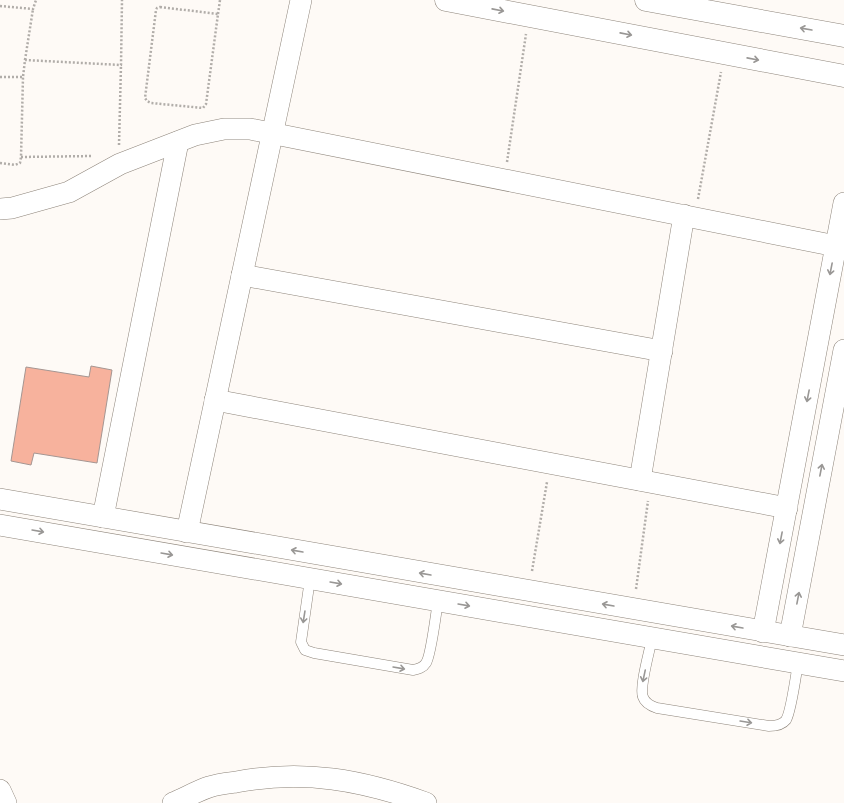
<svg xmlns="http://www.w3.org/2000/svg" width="844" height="803" viewBox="0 0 844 803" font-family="'Exo 2',sans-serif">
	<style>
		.building { fill: #f7b29d; stroke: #a59692 }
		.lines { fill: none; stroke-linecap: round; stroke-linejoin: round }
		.service-casing { stroke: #8d847a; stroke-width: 11 }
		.minor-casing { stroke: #8d847a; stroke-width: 22 }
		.tertiary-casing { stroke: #8d847a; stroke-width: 23 }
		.path { stroke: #b1ada9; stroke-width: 2.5; stroke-dasharray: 2 2; stroke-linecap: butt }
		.service { stroke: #fff; stroke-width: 10 }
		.minor { stroke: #fff; stroke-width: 21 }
		.tertiary { stroke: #fff; stroke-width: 22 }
		.oneway { stroke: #999795 }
	</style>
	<rect width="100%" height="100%" fill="#fefaf6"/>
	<path class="building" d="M91 366 112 370 97 463 34 453 31 465 11 461 26 367 89 377Z"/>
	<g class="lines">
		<g class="service-casing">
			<g id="service">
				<path d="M310 579 301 642 305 650 314 653 413 670C418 669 423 668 426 663 431 656 436 613 438 601"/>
				<path d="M652 638C650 650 639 687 643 697 645 703 651 706 657 708L769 726C775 726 782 725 786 720 791 712 796 675 798 663"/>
			</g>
		</g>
		<g class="minor-casing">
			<g id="minor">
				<path d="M0 209 12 208 69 192 120 164 195 135 224 129H250L836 246"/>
				<path d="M242 275 662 351"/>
				<path d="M215 400 787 508"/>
				<path d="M640 480 684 215"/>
				<path d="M0 499 844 645"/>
				<path d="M103 517 178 142"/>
				<path d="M0 525 844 671"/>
				<path d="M187 532 301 0"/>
				<path d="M763 632 844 203"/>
				<path d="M790 636 844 350"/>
				<path d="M0 790 6 803"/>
				<path d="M173 803C185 798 197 791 209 787 218 784 228 783 236 782 304 769 362 780 426 803"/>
			</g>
		</g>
		<g class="tertiary-casing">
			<g id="tertiary">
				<path d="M446 0 844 76"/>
				<path d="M646 0 844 36"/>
			</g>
		</g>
		<g class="path">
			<path d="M0 6 33 9 36 0"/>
			<path d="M160 7 218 14 206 104 203 108 151 103 147 101 145 98 156 10 157 8Z"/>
			<path d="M218 14 220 0"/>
			<path d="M25 60 33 9"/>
			<path d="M0 77H23L25 60 121 65 122 0"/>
			<path d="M119 145 121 65"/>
			<path d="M21 157 93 156"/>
			<path d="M507 162 526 34"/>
			<path d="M0 163 15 165 20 163 21 157 23 77"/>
			<path d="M698 199 721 72"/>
			<path d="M532 571 547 482"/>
			<path d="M636 589 648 501"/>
		</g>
		<use href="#service" class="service"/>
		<use href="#minor" class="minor"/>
		<use href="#tertiary" class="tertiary"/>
	</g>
	<defs><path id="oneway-shaft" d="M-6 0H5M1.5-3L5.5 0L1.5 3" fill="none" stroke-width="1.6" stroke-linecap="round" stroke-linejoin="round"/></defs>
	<g class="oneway">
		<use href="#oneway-shaft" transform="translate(498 10) rotate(11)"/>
		<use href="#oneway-shaft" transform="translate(806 29) rotate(-170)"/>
		<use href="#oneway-shaft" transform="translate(626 34) rotate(11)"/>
		<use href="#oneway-shaft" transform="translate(753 59) rotate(11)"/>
		<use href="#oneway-shaft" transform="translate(831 269) rotate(101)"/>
		<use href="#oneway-shaft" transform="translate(808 396) rotate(101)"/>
		<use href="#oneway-shaft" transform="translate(821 470) rotate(-79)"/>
		<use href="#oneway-shaft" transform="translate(38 531) rotate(10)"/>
		<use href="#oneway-shaft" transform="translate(781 538) rotate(101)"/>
		<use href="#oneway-shaft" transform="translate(297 551) rotate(-170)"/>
		<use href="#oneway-shaft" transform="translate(167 554) rotate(10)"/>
		<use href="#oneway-shaft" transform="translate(425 574) rotate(-170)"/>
		<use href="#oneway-shaft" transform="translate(336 583) rotate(10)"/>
		<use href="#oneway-shaft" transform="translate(798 598) rotate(-79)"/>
		<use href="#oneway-shaft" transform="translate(464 605) rotate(10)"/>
		<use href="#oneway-shaft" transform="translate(608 605) rotate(-170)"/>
		<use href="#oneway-shaft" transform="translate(304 617) rotate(99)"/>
		<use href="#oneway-shaft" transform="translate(737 627) rotate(-170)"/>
		<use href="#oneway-shaft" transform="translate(399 668) rotate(10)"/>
		<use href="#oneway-shaft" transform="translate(644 676) rotate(102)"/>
		<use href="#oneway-shaft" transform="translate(746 722) rotate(9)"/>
	</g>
</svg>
